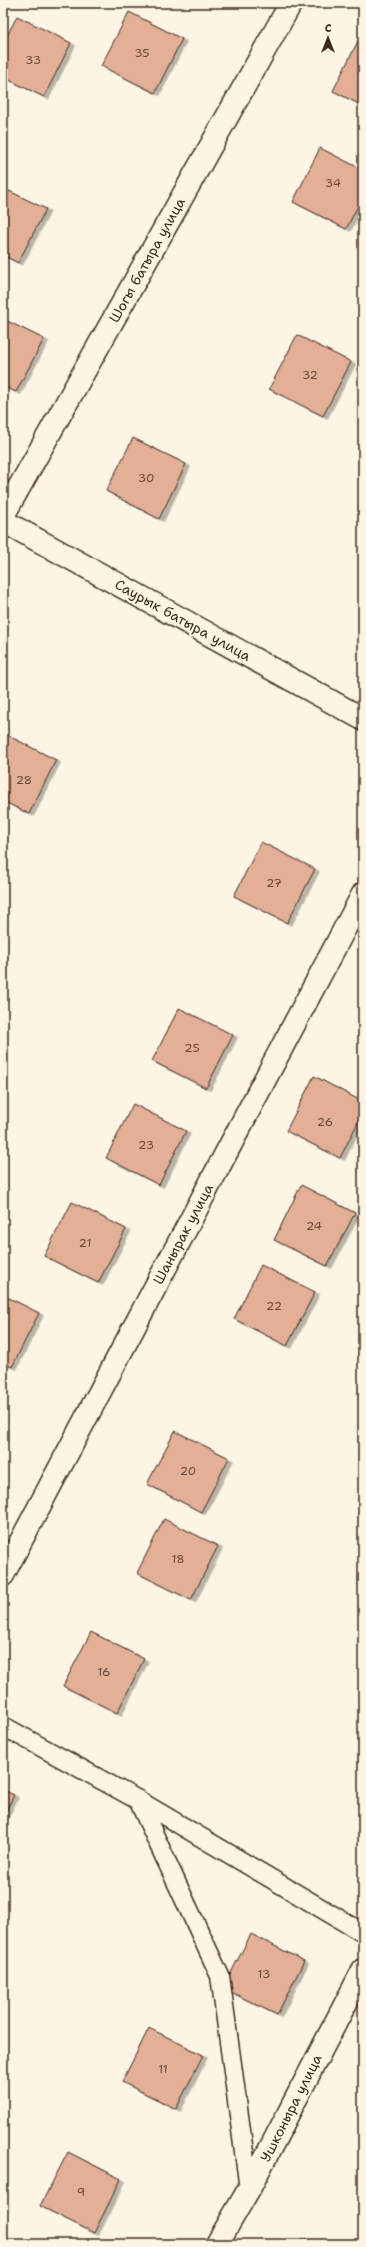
<svg xmlns="http://www.w3.org/2000/svg" width="366" height="2247" viewBox="0 0 366 2247" font-family="'Shantell Sans',sans-serif">
	<style>
		.building { fill: #e4af97; stroke: #3b2a1e; filter: url(#shadow) }
		.lines { fill: none; stroke-linecap: round; stroke-linejoin: round }
		.service-casing { stroke: #3b2a1e; stroke-width: 21 }
		.minor-casing { stroke: #3b2a1e; stroke-width: 25 }
		.service { stroke: #fcf5e5; stroke-width: 18 }
		.minor { stroke: #fcf5e5; stroke-width: 22 }
		.labels { text-anchor: middle; stroke-width: 4; stroke-linejoin: round; paint-order: stroke }
		.number-label { font-size: 12px; fill: #654b3c }
		.street-label { font-size: 14px; fill: #3b2a1e; stroke: #fcf5e5 }
	</style>
	<defs>
		<filter id="shadow"><feDropShadow dx="4.5" dy="2.5" stdDeviation="0" flood-color="#0004"/></filter>
	</defs>
	<rect width="100%" height="100%" fill="#fcf5e5"/>
	<filter id="ink" filterUnits="userSpaceOnUse"><feTurbulence type="fractalNoise" baseFrequency=".025" numOctaves="2"/><feDisplacementMap in="SourceGraphic" scale="8" xChannelSelector="R" yChannelSelector="G"/><feConvolveMatrix kernelMatrix="1 2 1 2 8 2 1 2 1" color-interpolation-filters="sRGB"/></filter>
	<g filter="url(#ink)">
		<g class="building">
			<path d="M129 12 182 39 155 93 101 66Z"/>
			<path d="M17 16 71 43 44 97 3 77V44Z"/>
			<path d="M360 37 363 39V106L333 91Z"/>
			<path d="M320 148 363 170V196L346 229 293 202Z"/>
			<path d="M3 188 46 209 18 263 3 255Z"/>
			<path d="M3 319 44 339 16 392 3 386Z"/>
			<path d="M297 335 351 362 323 416 269 389Z"/>
			<path d="M133 438 186 464 159 519 106 491Z"/>
			<path d="M3 733 56 760 29 814 3 801Z"/>
			<path d="M261 842 315 869 287 923 234 896Z"/>
			<path d="M179 1008 233 1035 206 1088 152 1061Z"/>
			<path d="M314 1076 363 1102V1112L340 1158 286 1131Z"/>
			<path d="M133 1104 186 1131 159 1185 106 1158Z"/>
			<path d="M301 1185 355 1213 327 1266 274 1240Z"/>
			<path d="M72 1202 126 1229 98 1283 44 1256Z"/>
			<path d="M261 1265 315 1292 287 1346 234 1319Z"/>
			<path d="M3 1295 39 1313 12 1367 3 1363Z"/>
			<path d="M175 1431 229 1458 201 1512 147 1484Z"/>
			<path d="M164 1519 218 1546 191 1600 137 1573Z"/>
			<path d="M91 1632 144 1659 117 1713 63 1686Z"/>
			<path d="M3 1790 14 1795 3 1817Z"/>
			<path d="M251 1934 304 1961 277 2015 223 1988Z"/>
			<path d="M149 2028 203 2055 176 2109 122 2082Z"/>
			<path d="M68 2152 121 2179 94 2233 40 2206Z"/>
			<path d="M303 2238 316 2244H300Z"/>
		</g>
		<g class="lines">
			<g class="service-casing">
				<g id="service">
					<path d="M3 1726 138 1800 363 1933"/>
					<path d="M138 1800 220 1976 249 2189"/>
				</g>
			</g>
			<g class="minor-casing">
				<g id="minor">
					<path d="M3 516 291 3"/>
					<path d="M3 521 363 719"/>
					<path d="M3 1575 363 894"/>
					<path d="M217 2244 249 2189 363 1970"/>
				</g>
			</g>
			<use href="#service" class="service"/>
			<use href="#minor" class="minor"/>
		</g>
	</g>
	<g class="labels">
		<g class="number-label">
			<text x="142" y="57">35</text>
			<text x="33" y="64">33</text>
			<text x="333" y="187">34</text>
			<text x="310" y="379">32</text>
			<text x="146" y="482">30</text>
			<text x="24" y="784">28</text>
			<text x="274" y="887">27</text>
			<text x="192" y="1052">25</text>
			<text x="325" y="1126">26</text>
			<text x="146" y="1149">23</text>
			<text x="314" y="1230">24</text>
			<text x="85" y="1247">21</text>
			<text x="274" y="1310">22</text>
			<text x="188" y="1475">20</text>
			<text x="178" y="1563">18</text>
			<text x="104" y="1676">16</text>
			<text x="264" y="1978">13</text>
			<text x="163" y="2073">11</text>
			<text x="81" y="2196">9</text>
		</g>
		<g class="street-label">
			<text transform="translate(147 260) rotate(-61)" y="5">Шогы батыра улица</text>
			<text transform="translate(183 620) rotate(29)" y="5">Саурык батыра улица</text>
			<text transform="translate(183 1234) rotate(-62)" y="5">Шанырак улица</text>
			<text transform="translate(291 2108) rotate(-63)" y="5">Ушконыра улица</text>
		</g>
	</g>
	<rect width="366" height="2247" fill="none" stroke="#fcf5e5" stroke-width="16"/>
	<rect x="8" y="8" width="350" height="2231" fill="none" stroke="#3b2a1e" stroke-width="1.5" filter="url(#ink)"/>
	<g transform="translate(328 38)" stroke="#fcf5e5" stroke-width="3" paint-order="stroke">
	<path d="M0-3L7 15L0 10L-7 15Z" fill="#3b2a1e"/>
	<text y="-6" font-size="11" font-weight="bold" text-anchor="middle" fill="#3b2a1e">С</text>
	</g>
</svg>
